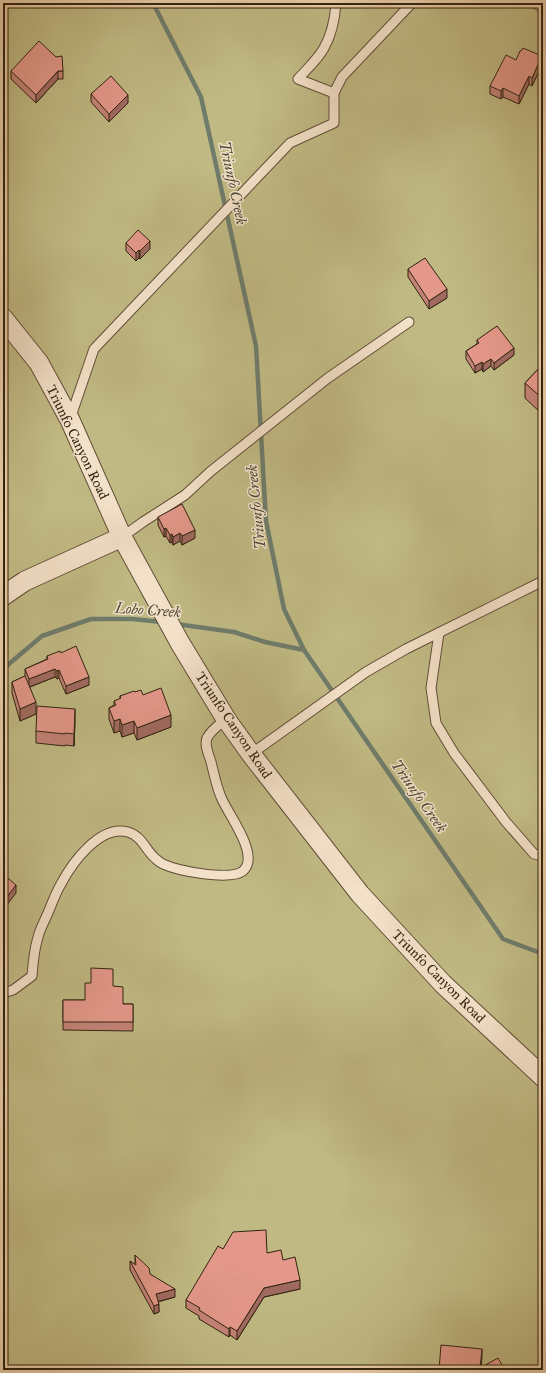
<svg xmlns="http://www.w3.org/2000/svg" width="546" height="1373" viewBox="0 0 546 1373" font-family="'IM FELL Great Primer',serif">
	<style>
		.green { fill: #c0b983; stroke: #786e49 }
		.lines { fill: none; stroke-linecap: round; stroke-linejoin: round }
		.stream { stroke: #6f7c6b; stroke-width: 4.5 }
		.lane-casing { stroke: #604e36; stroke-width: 11 }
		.street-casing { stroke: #604e36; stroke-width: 21 }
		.lane { stroke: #f3e0c8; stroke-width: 9 }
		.street { stroke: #f3e0c8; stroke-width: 19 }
		.wall { fill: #c48377; stroke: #31230f }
		.shaded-wall { fill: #a06a61; stroke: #31230f }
		.building { fill: #e4988a; stroke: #31230f }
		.labels { text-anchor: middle; stroke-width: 3; stroke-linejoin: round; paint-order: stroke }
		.street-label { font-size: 14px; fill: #31230f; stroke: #f3e0c8 }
		.water-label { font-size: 15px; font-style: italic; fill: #4b4836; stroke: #f3e0c8 }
	</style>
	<rect width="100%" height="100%" fill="#ecd0aa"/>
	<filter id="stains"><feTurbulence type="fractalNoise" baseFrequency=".005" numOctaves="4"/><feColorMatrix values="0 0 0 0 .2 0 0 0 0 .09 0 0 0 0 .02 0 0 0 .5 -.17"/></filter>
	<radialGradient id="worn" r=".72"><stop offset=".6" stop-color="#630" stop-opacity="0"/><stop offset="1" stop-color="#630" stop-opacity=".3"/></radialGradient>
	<rect class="green" x="3" y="3" width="540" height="1367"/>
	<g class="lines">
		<g class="stream">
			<path d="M153 3 201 97 256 346 266 521 284 609 304 650 503 939 543 954"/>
			<path d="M176 624 234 632 265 642 304 650"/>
			<path d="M3 669 42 636 91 619H132L162 622"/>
		</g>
		<g class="lane-casing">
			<g id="lane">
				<path d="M535 3 543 8"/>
				<path d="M334 93 298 79C307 69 318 59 324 48 332 34 335 18 336 3"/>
				<path d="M70 419 94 349 290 143 334 123V93L342 77 412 3"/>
				<path d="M122 537 143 522 185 495 211 471 328 378 409 322"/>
				<path d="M439 633 431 688 436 723 454 753 506 822 534 854 543 856"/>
				<path d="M251 754 366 672 406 649 543 581"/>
				<path d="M3 993 13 990 32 976C33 962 34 950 38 937 40 929 44 922 47 915 52 904 55 894 61 884 72 863 100 824 128 832 142 836 146 851 156 859 158 861 161 863 163 864 178 871 230 881 243 871 261 855 227 813 221 797 216 785 214 773 211 762 209 755 204 745 207 738 211 730 220 724 226 719"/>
			</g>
		</g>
		<g class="street-casing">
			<g id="street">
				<path d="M3 318 39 363 70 420 122 537 180 643 226 719 251 754 360 894 443 984 543 1077"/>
				<path d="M3 596 25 581 122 537"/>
			</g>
		</g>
		<use href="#lane" class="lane"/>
		<use href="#street" class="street"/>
	</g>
	<g class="wall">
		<path d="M516 60 542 65 532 86 529 84 519 104 503 97 501 99 490 94V86Z"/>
		<path d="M11 71H63V79H58L36 103 11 79Z"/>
		<path d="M91 94 128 103 109 122 91 102Z"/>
		<path d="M126 243 150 249 140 259 139 258 136 261 126 251Z"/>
		<path d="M408 269 447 298 429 309 408 277Z"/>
		<path d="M477 340 514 355 494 370 491 366 483 372 482 369 475 373 466 359V351L477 344Z"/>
		<path d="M543 364V415L525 398V383Z"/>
		<path d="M158 517 195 538 182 545 180 541 173 545 172 542 170 543 166 536 164 537 158 525Z"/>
		<path d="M61 653 89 685 66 694 59 678 57 679 55 677 30 687 36 714 20 721 12 693V682L25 676V669L47 659V656Z"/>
		<path d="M135 692 143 695 171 727 137 740 134 733 122 737 120 731 114 733 109 719V708L114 705V701L120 699V696Z"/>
		<path d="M75 721 74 746 65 745V746L36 743V731Z"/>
		<path d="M91 983 113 986 123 1004H133V1031L63 1030V1000H85Z"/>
		<path d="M223 1249 267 1253 283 1260 300 1289 264 1297 237 1340 230 1335 229 1337 199 1319V1316L186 1308V1300Z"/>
		<path d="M135 1255 150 1274 175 1297 158 1302 159 1312 154 1314 130 1270V1261L135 1265Z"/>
	</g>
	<g class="shaded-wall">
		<path d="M542 56V65L532 86V78Z"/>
		<path d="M58 71V79L36 103V95Z"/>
		<path d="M529 76V84L519 104V96Z"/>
		<path d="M503 88V97L501 99V91Z"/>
		<path d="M128 95V103L109 122V114Z"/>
		<path d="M150 241V249L140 259V251Z"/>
		<path d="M139 250V258L136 261V253Z"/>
		<path d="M447 289V298L429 309V301Z"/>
		<path d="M514 348V355L494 370V363Z"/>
		<path d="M491 359V366L483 372V364Z"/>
		<path d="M482 362V369L475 373V366Z"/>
		<path d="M166 528V536L164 537V529Z"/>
		<path d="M195 530V538L182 545V536Z"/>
		<path d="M180 533V541L173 545V537Z"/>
		<path d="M172 534V542L170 543V535Z"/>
		<path d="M55 669V677L29 687V679Z"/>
		<path d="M59 670V678L57 679V671Z"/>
		<path d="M89 677V685L66 694V686Z"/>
		<path d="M36 702V714L20 721V709Z"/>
		<path d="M75 709V721L74 746V734Z"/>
		<path d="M171 715V727L137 740V728Z"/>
		<path d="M120 719V731L114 733V721Z"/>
		<path d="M134 721V733L122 737V725Z"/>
		<path d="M16 885V893L3 910V902Z"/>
		<path d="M300 1280V1289L264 1297 237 1340V1331L264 1288Z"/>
		<path d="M175 1289V1297L156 1302V1294Z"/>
		<path d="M159 1304V1312L154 1314V1306Z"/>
		<path d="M230 1327V1335L229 1337V1329Z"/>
		<path d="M482 1349V1357L481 1370H480Z"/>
	</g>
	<g class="building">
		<path d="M39 41 56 57 62 56 63 71H58L36 95 11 71Z"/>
		<path d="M523 48 542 56 532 78 529 76 519 96 503 88 501 91 490 86 506 55 516 60 520 51H521Z"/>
		<path d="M111 76 128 95 109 114 91 94Z"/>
		<path d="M138 230 150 241 140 251 139 250 136 253 126 243Z"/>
		<path d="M425 258 447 289 429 301 408 269Z"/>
		<path d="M497 326 514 348 494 363 491 359 483 364 482 362 475 366 466 351 479 343 477 340Z"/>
		<path d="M543 364V399L525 383Z"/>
		<path d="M182 504 195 530 182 536 180 533 173 537 172 534 170 535 166 528 164 529 158 517Z"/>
		<path d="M76 646 89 677 66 686 59 670 57 671 55 669 29 679 25 669 48 659 47 656 60 651 61 653Z"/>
		<path d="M25 676 36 702 20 709 12 682Z"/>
		<path d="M161 688 171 715 137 728 134 721 122 725 120 719 114 721 109 708 116 705 114 701 121 698 120 696 134 691 135 692 141 690 143 695Z"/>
		<path d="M37 706 75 709 74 734 65 733V734L36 731Z"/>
		<path d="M3 874 16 885 3 902Z"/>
		<path d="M91 968 113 969V986L123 987V1004H133V1022H63V1000H85V983H91Z"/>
		<path d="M266 1230 267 1253 281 1250 283 1260 295 1257 300 1280 264 1288 237 1331 230 1327 229 1329 199 1310 200 1308 186 1300 218 1246 223 1249 233 1232Z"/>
		<path d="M135 1255 149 1268 150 1274 175 1289 156 1294 159 1304 154 1306 130 1261 136 1265Z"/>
		<path d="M441 1345 482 1349 480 1368 498 1358 505 1370H439Z"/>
	</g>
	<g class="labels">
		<g class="street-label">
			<text transform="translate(78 442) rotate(64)" y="5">Triunfo Canyon Road</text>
			<text transform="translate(234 725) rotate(56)" y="5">Triunfo Canyon Road</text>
			<text transform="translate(439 976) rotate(45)" y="5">Triunfo Canyon Road</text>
		</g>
		<g class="water-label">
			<text transform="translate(233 183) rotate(78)" y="5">Triunfo Creek</text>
			<text transform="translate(256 507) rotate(-96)" y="5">Triunfo Creek</text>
			<text transform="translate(148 610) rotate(4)" y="5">Lobo Creek</text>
			<text transform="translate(419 796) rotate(55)" y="5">Triunfo Creek</text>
		</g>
	</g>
	<rect width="546" height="1373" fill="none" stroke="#ecd0aa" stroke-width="16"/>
	<rect x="4" y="4" width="538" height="1365" fill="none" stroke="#31230f" stroke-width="2"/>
	<rect x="8" y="8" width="530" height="1357" fill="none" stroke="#31230f"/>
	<rect width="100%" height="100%" filter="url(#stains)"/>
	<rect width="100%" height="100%" fill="url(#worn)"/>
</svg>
